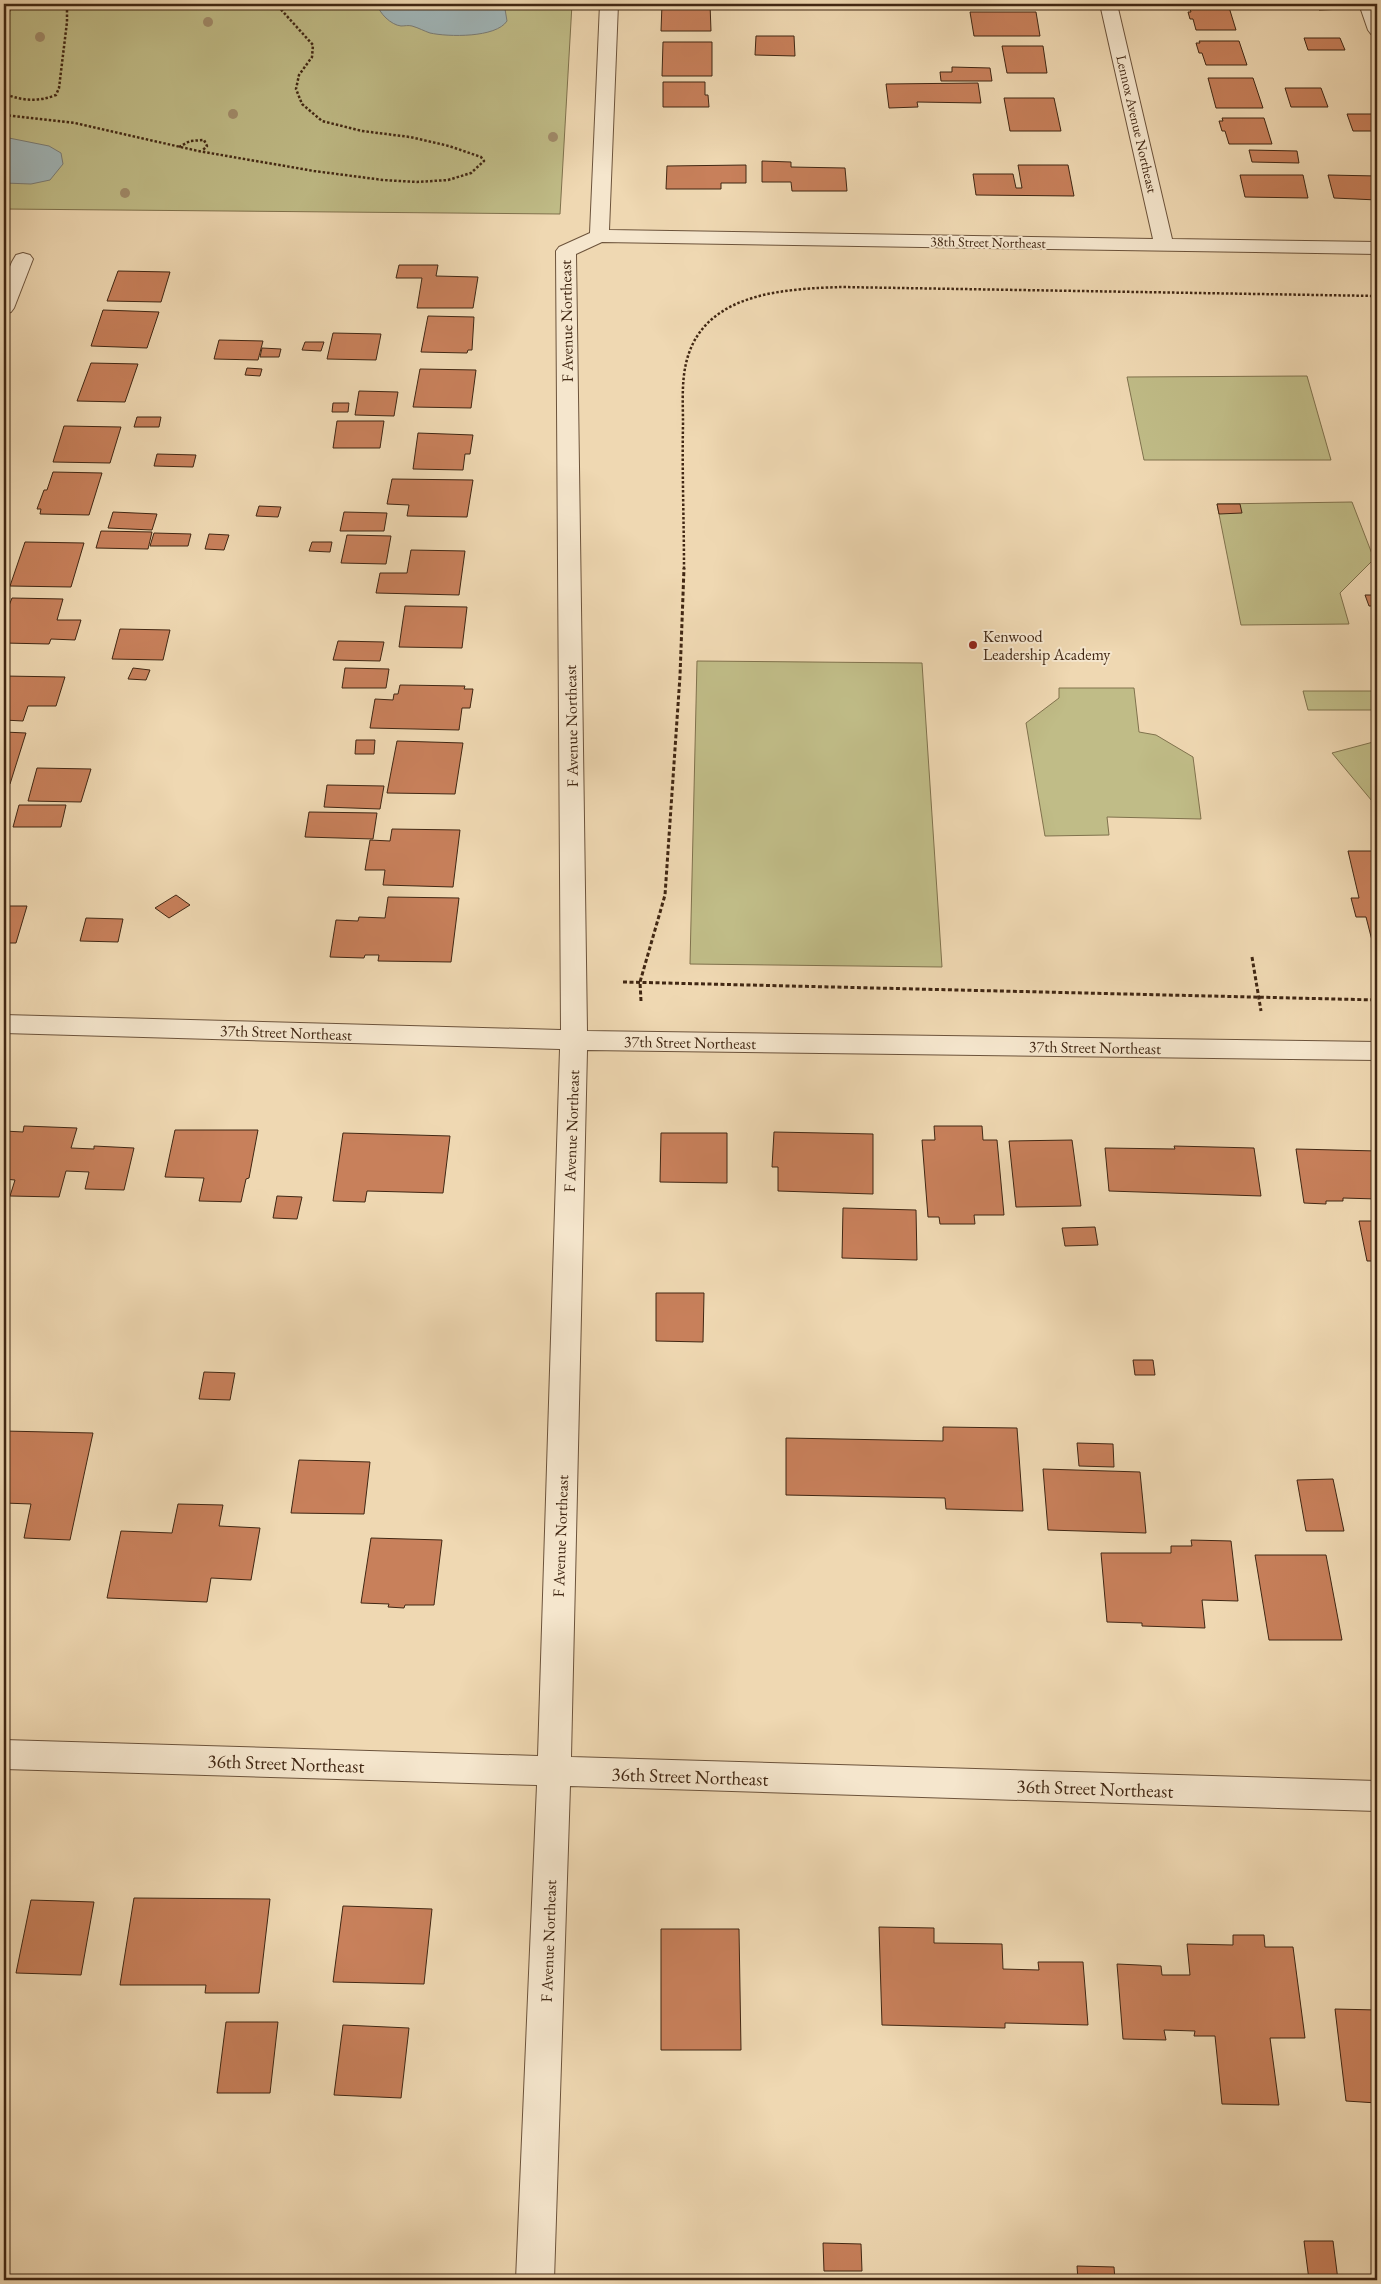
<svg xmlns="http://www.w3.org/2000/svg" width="1381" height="2284" viewBox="0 0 1381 2284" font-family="'EB Garamond',serif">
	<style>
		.green { fill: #c0bc87; stroke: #80724d }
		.water { fill: #a0b6b9; stroke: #7a7d77 }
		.building { fill: #c8805b; stroke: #412713 }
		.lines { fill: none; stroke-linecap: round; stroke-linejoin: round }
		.minor-casing { stroke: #6c533b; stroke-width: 2 }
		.path-far1 { stroke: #412713; stroke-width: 2.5; stroke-dasharray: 2.5 2; stroke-linecap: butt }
		.path { stroke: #412713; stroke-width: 3; stroke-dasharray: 4 2.5; stroke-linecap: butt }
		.minor { fill: #f5e6cd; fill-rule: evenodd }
		.tree { fill: #a18b6a }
		.poi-dot { fill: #8f2418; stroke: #f5e6cd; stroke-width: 2 }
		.labels { text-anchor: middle; stroke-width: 4; stroke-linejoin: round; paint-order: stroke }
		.far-street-label { font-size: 14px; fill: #412713; stroke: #f5e6cd }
		.street-label { font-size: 16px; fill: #412713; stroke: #f5e6cd }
		.poi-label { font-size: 16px; fill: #412713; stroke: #f5e6cd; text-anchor: start }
		.near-street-label { font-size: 19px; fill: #412713; stroke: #f5e6cd }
	</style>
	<rect width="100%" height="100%" fill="#efd8b2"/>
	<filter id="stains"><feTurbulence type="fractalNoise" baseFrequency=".004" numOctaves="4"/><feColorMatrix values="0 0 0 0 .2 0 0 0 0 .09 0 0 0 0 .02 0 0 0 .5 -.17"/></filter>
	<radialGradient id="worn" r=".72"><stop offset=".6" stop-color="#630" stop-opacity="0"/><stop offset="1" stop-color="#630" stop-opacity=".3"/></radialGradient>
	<g class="green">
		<path d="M4 4H572L560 214 4 209Z"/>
		<path d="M1307 376 1331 460H1144L1127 377Z"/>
		<path d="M1352 502 1374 559 1340 593 1349 624 1241 625 1217 504Z"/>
		<path d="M697 661 922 663 942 967 690 964Z"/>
		<path d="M1059 688H1134L1139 732 1156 735 1193 757 1201 819 1107 817 1109 835 1045 836 1026 723 1059 698Z"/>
		<path d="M1303 691H1377V710H1308Z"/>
		<path d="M1377 741V807L1332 753Z"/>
	</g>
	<g class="water">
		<path d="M377 4H504L506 5 505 9 507 21C496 38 448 37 430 33 424 31 419 28 412 26 408 25 405 26 401 26 391 25 379 13 377 4Z"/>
		<path d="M4 137 49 146 61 153 63 164 50 180 31 184 4 183Z"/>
	</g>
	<g class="building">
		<path d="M662 4H710L711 31H661Z"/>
		<path d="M731 4H773V8L731 9Z"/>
		<path d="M1188 4H1228L1236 30H1196L1193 19H1190L1188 12H1191Z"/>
		<path d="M1317 4H1343L1346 9 1319 10Z"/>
		<path d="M970 12H1036L1040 36H974Z"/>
		<path d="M756 36H794L795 56 755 55Z"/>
		<path d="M1304 38H1340L1345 50H1308Z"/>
		<path d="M1199 41H1239L1247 65H1206L1202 53H1199L1196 43H1200Z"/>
		<path d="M663 42H712V76H662Z"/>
		<path d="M1002 46H1043L1047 73H1007Z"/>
		<path d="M952 67 990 68 992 81H941L940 72H952Z"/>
		<path d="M1208 78H1253L1263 108H1216Z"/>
		<path d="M663 82H705V95H708L709 107H663Z"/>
		<path d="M978 83 981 103 917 102 918 107 889 108 886 84Z"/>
		<path d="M1285 88H1321L1328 107H1291Z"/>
		<path d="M1004 98H1054L1061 131H1010Z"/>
		<path d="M1347 114H1377V131H1353Z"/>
		<path d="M1222 118H1264L1272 144H1229L1225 131H1222L1219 121H1223Z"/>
		<path d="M1249 150 1297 151 1299 163 1252 162Z"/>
		<path d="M762 161 791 162V167L845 168 847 191H792L791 182H762Z"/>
		<path d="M746 165V183H721V189H666L667 166Z"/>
		<path d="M1018 165H1068L1074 196 976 195 973 174H1013L1016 188H1022Z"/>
		<path d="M1240 175H1303L1308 198 1245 197Z"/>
		<path d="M1328 175 1377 176V200L1334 198Z"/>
		<path d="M399 265H438L436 276 478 277 473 308H417L422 278H396Z"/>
		<path d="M118 271 170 272 161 302 107 301Z"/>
		<path d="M103 310 159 312 147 348 91 346Z"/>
		<path d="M428 316 474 317 472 350H468L467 353 421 352Z"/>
		<path d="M333 333 381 334 376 360 327 359Z"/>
		<path d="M219 340 263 341 258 360 214 359Z"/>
		<path d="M305 342H324L321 351 302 350Z"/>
		<path d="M262 348 281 349 279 357H260Z"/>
		<path d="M91 363 138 364 125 402 77 401Z"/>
		<path d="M247 368 262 369 260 376 245 375Z"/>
		<path d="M420 369 476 370 471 408 413 407Z"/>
		<path d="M359 391 398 392 394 416 355 415Z"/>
		<path d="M333 403H349L348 412H332Z"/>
		<path d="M137 417H161L159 427H134Z"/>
		<path d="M337 421H384L380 448H333Z"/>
		<path d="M64 426 121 427 110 463 53 462Z"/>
		<path d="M418 433 473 435 470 454H465L463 470 413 469Z"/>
		<path d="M157 454 196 455 193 467 154 466Z"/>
		<path d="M53 472 102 473 89 515 40 514 41 509H37L44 490H47Z"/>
		<path d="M392 479 473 480 467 517 407 516 409 505 387 504Z"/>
		<path d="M1217 504H1240L1242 513 1219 514Z"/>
		<path d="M259 506 281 507 278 517 256 516Z"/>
		<path d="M113 512 157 514 152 530 108 528Z"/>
		<path d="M344 512 387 513 384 531H340Z"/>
		<path d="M101 531 152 532 148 549 96 548Z"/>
		<path d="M154 533 191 534 188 546H150Z"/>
		<path d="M209 534 229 535 224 550 205 549Z"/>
		<path d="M347 535 391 536 386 564 341 563Z"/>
		<path d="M25 542 84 543 71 587 10 586Z"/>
		<path d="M312 542H332L330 552 309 551Z"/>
		<path d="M411 550 465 551 459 595 376 593 380 573H407Z"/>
		<path d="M1365 595H1377V606H1369Z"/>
		<path d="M12 598 63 599 57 620H81L75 640 51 639 49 644 4 643V618Z"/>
		<path d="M405 606 467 607 462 648 399 647Z"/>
		<path d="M120 629 170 630 163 660 112 659Z"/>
		<path d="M338 641 384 642 380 661 333 660Z"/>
		<path d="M133 668 150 670 146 680 128 679Z"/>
		<path d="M345 668 389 669 386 688H342Z"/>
		<path d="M4 676 65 677 56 706H28L23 721 4 720Z"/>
		<path d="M400 685 465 686 464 689H473L470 708H462L459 730 370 728 375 699 393 700 394 694H398Z"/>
		<path d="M4 732 26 733 10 784H4Z"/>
		<path d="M356 740H375L374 754H355Z"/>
		<path d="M397 741 463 743 455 794 387 793Z"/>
		<path d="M37 768 91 769 81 802 28 801Z"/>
		<path d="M327 785 384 786 380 809 324 807Z"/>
		<path d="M19 805H66L61 827H13Z"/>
		<path d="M309 812 377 813 373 839 305 837Z"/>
		<path d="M392 829 460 830 453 887 383 885 385 870H365L370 840 390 841Z"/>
		<path d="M1348 851H1377V960L1366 917H1356L1351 898H1359Z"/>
		<path d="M176 895 190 905 169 918 155 908Z"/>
		<path d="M388 897 459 898 451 962 378 961 379 955H365L364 958 330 957 336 920 358 921 359 917 385 918Z"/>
		<path d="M4 906H27L16 943H4Z"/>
		<path d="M86 918 123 919 118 942 80 941Z"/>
		<path d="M24 1126 77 1128 71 1148 94 1149V1146L134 1148 124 1190 85 1189 89 1172 66 1171 59 1197 10 1196 15 1180 4 1179V1131L23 1132Z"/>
		<path d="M934 1126H982L983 1140H997L1004 1215H974L975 1224H940L939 1217H928L922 1140H935Z"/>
		<path d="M175 1130H258L249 1178 246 1179 241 1202 199 1201 204 1178 165 1177Z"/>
		<path d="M774 1132 873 1134V1194L778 1191V1167H772Z"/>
		<path d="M343 1133 450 1136 443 1193 367 1191 365 1202 333 1201Z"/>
		<path d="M661 1133H727V1183L660 1182Z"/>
		<path d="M1072 1140 1081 1206 1016 1207 1009 1141Z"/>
		<path d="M1174 1146 1254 1148 1261 1196 1109 1191 1105 1148 1175 1149Z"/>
		<path d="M1296 1149 1377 1151V1199L1343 1198V1201H1326V1204L1304 1203Z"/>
		<path d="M277 1196 302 1197 297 1219 273 1218Z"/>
		<path d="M843 1208 916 1210 917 1260 842 1258Z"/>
		<path d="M1359 1221H1377V1261H1367Z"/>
		<path d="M1095 1227 1098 1245 1065 1246 1062 1228Z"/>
		<path d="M656 1293H704L703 1342 656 1341Z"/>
		<path d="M1133 1360H1153L1155 1375H1135Z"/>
		<path d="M204 1372 235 1373 230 1400 199 1399Z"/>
		<path d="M943 1427 1017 1428 1023 1511 946 1509 945 1498 786 1495V1438L943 1441Z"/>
		<path d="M4 1431 93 1433 70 1540 24 1538 31 1504 4 1503Z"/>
		<path d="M1077 1443 1113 1444 1114 1467 1079 1466Z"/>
		<path d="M299 1460 370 1462 364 1514 291 1513Z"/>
		<path d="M1043 1469 1140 1472 1146 1533 1048 1530Z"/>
		<path d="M1333 1479 1344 1531H1306L1297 1480Z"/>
		<path d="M178 1504 223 1505 219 1526 260 1528 251 1580 211 1578 207 1602 107 1598 121 1531 172 1533Z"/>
		<path d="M371 1538 442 1540 434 1605H405L404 1608 388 1607 389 1604 361 1603Z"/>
		<path d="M1191 1540 1231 1541 1238 1601 1202 1600 1205 1628 1142 1626V1623L1107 1622 1101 1553H1171V1546H1192Z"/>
		<path d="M1255 1555H1326L1342 1640H1269Z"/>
		<path d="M134 1898 270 1899 259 1993H205L206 1985H120Z"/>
		<path d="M31 1900 94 1902 81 1975 16 1973Z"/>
		<path d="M343 1906 432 1909 424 1984 333 1982Z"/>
		<path d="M879 1927 934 1928V1943L1002 1944 1003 1969 1039 1970 1038 1962H1083L1088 2025 1005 2023V2028L882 2025Z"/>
		<path d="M661 1929H739L741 2050H661Z"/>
		<path d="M1233 1935H1264L1265 1947H1293L1305 2038H1270L1279 2105 1222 2104 1215 2036H1194L1195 2031 1164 2030 1166 2040 1123 2039 1117 1964 1161 1966 1162 1975H1190L1187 1944 1233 1945Z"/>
		<path d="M1335 2009 1377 2010V2103L1346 2101Z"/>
		<path d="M226 2022H278L270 2093H217Z"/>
		<path d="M343 2025 409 2028 401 2098 334 2095Z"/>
		<path d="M1304 2241H1333L1338 2280H1309Z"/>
		<path d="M823 2243 861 2244 862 2271H824Z"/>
		<path d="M1077 2266 1114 2267 1115 2280H1078Z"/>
	</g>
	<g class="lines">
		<g class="minor-casing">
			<g id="minor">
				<path d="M600 4H618L609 230 1153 239 1100 4H1117L1172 239 1377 242V254L602 242 576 254 587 1031 1377 1042V1060L587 1050 571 1757 1377 1781V1811L570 1786 554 2280H516L537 1785 4 1769V1740L538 1756 560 1049 4 1033V1015L561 1030 556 251 559 247 590 233Z"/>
				<path d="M1359 4H1376L1377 35 1371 34 1368 30Z"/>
				<path d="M23 253 30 255 33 259 14 308 11 312 4 314C4 293 4 273 16 255Z"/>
			</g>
		</g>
		<g class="path-far1">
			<path d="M4 56 10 4"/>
			<path d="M4 86 5 94C23 101 38 102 56 95L59 88 67 22V4"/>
			<path d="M4 115 75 123 198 151 314 171 383 180 417 182 448 180 471 173 484 161 481 157 449 146 410 137 362 131 322 121 302 104 296 89 299 75 312 57 313 45 276 4"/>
			<path d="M179 147 190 141 204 140 207 146 202 151"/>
			<path d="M684 569C684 521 682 473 683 424 683 402 681 378 688 356 708 292 786 289 841 287L1377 296"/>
		</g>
		<g class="path">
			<path d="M1252 957 1261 1011"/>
			<path d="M623 982 1377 1000"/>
			<path d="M641 1001 640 982 665 895 680 676 684 568"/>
		</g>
		<use href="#minor" class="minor"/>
	</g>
	<g class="tree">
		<circle cx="208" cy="22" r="5"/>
		<circle cx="40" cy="37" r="5"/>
		<circle cx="233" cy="114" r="5"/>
		<circle cx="553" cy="137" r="5"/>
		<circle cx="125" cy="193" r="5"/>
	</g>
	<circle class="poi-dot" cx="973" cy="645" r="5"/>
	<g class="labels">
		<g class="far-street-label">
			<text transform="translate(1137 124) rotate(77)" y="5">Lennox Avenue Northeast</text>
			<text transform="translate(988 242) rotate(1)" y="5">38th Street Northeast</text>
		</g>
		<g class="street-label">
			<text transform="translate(566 321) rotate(-91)" y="6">F Avenue Northeast</text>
			<text transform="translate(571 726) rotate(-91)" y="6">F Avenue Northeast</text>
			<text transform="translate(286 1032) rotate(2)" y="6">37th Street Northeast</text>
			<text transform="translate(690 1042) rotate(1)" y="6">37th Street Northeast</text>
			<text transform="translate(1095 1047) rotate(1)" y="6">37th Street Northeast</text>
			<text transform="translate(571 1131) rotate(-88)" y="6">F Avenue Northeast</text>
			<text transform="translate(560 1536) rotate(-88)" y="6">F Avenue Northeast</text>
			<text transform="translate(548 1941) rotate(-88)" y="6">F Avenue Northeast</text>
		</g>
		<g class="poi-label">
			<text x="983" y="642">Kenwood<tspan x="983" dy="18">Leadership Academy</tspan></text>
		</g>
		<g class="near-street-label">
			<text transform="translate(286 1763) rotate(2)" y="7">36th Street Northeast</text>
			<text transform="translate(690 1776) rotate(2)" y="7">36th Street Northeast</text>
			<text transform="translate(1095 1788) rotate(2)" y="7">36th Street Northeast</text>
		</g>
	</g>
	<rect width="1381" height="2284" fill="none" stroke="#efd8b2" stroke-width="20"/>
	<rect x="5" y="5" width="1371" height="2274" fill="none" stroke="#412713" stroke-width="2.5"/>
	<rect x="10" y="10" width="1361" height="2264" fill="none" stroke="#412713"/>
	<rect width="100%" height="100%" filter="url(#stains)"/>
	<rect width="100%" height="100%" fill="url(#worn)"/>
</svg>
